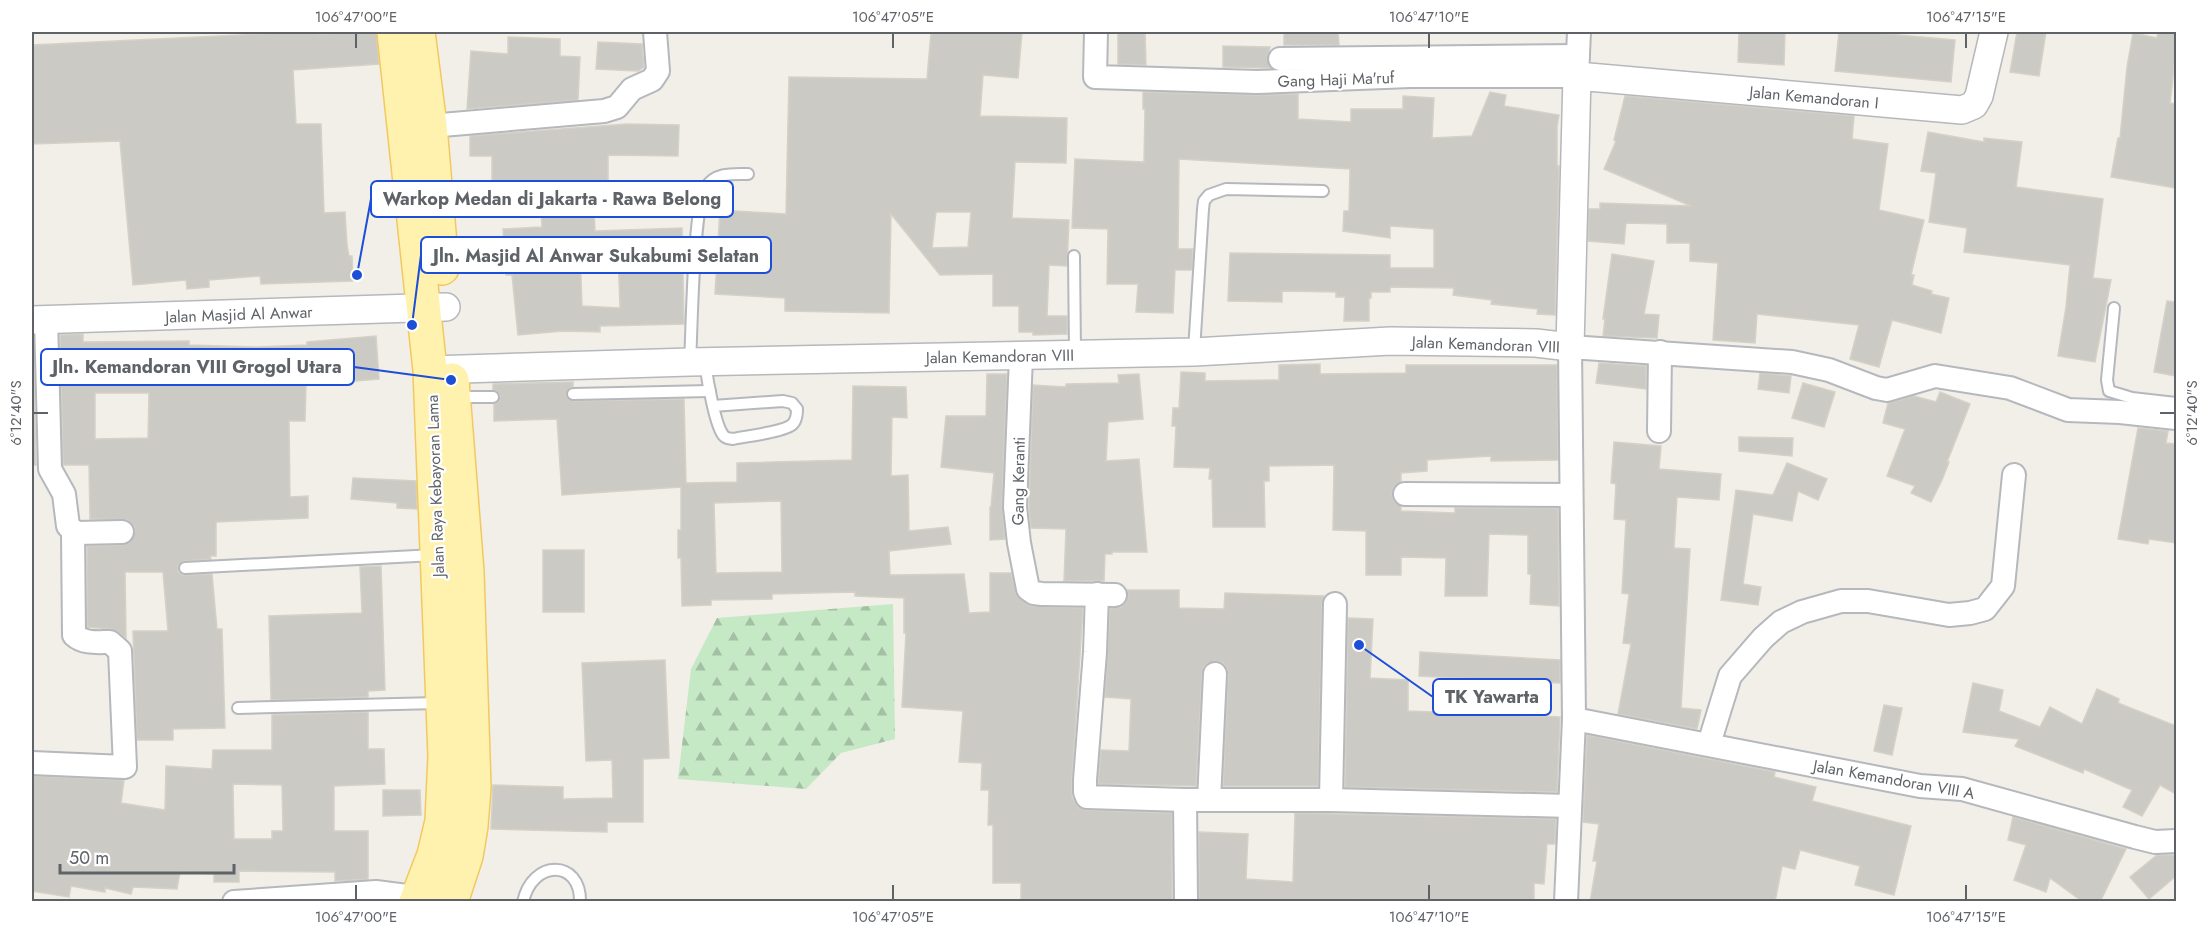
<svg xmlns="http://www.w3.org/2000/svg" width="2208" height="933" viewBox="0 0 2208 933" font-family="Jost,sans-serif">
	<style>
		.forest { fill: url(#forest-firs) }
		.building { fill: #cccac5; stroke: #d6d1c6; stroke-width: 1.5; fill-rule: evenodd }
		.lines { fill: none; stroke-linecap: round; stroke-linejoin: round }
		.service-casing { stroke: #b5b8bc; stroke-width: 14 }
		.minor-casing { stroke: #b5b8bc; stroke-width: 26 }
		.tertiary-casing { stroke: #b5b8bc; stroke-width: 30 }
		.primary-casing { stroke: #f2c960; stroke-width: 36 }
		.service { stroke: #fff; stroke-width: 10 }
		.minor { stroke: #fff; stroke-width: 22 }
		.tertiary { stroke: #fff; stroke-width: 27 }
		.primary { stroke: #fff2af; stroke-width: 33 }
		.ticks { fill: none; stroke: #5f6368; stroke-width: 2 }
		.labels { text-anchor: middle; stroke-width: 4.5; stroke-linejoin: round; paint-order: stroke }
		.street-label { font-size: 16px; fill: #5f6368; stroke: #fff }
		.leader { fill: none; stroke: #1d4ed8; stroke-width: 2 }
		.callout-dot { fill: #1d4ed8; stroke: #fff; stroke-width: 2 }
		.callout { fill: #fff; stroke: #1d4ed8; stroke-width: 2 }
		.callout-label { font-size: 18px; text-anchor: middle; font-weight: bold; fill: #5f6368 }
		.neatline { fill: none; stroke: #5f6368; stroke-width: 2 }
		.ticks-label { font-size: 15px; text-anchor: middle; fill: #5f6368 }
	</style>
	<defs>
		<pattern id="forest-firs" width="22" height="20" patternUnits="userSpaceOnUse" patternTransform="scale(1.5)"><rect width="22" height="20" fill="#c5e8c5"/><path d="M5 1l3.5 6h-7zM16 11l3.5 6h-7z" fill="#a3c0a4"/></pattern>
	</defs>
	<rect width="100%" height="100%" fill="#f1efe8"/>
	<path class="forest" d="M893 604 895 739 841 753 806 789 678 779 691 669 717 618Z"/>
	<g class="building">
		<path d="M302 32H317V34L376 32 379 64 293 70 296 124H321L324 213 345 212 347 245 349 256H352L353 281 261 284 260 276 209 280V287L187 289 186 280 133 285 120 141 32 144V45Z"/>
		<path d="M931 32H1022L1018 78 983 75 980 116 1067 118 1066 163 1015 162 1012 218 1069 220 1067 266 1049 265 1047 316H1067V334L1033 335V332H1019V306H993V274L940 275 891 214 889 313 785 311V298L715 294 720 210 786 214 789 77 927 79ZM936 212H971L968 247 932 248Z"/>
		<path d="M1118 32H1145L1146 65 1118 64Z"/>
		<path d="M1284 32H1338L1339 45H1284Z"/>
		<path d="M1739 32H1785L1784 65 1738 62Z"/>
		<path d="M1839 32H1865L1955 40 1951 82 1835 71Z"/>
		<path d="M2017 32H2046L2039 76 2010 72Z"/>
		<path d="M2158 32H2176V52L2170 103 2176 104V188L2111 177 2118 138H2120L2127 67 2133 33 2157 38Z"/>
		<path d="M508 37 560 39V56L580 57 578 100 467 109 471 51 508 54Z"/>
		<path d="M598 42 642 44 644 67 638 71 596 69Z"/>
		<path d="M1223 46 1270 47 1267 59 1270 68 1223 67Z"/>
		<path d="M1143 92 1257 95 1298 94V119L1351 122V109H1403V96L1434 98 1432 138 1472 136 1490 92 1506 95 1504 106 1559 115 1557 126V166H1559L1555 315 1537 314 1538 309 1491 304 1492 300 1453 295 1454 288 1390 287V292H1371V298H1369V321H1344L1345 297H1336V292L1282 291V302L1228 301 1230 253 1390 255V268H1434V229L1390 226V238L1343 231 1344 211H1349L1350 169 1179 159 1178 249H1193L1192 270H1175L1173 313 1136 312 1138 284H1107L1108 229 1072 228 1075 159 1144 162 1145 109H1143Z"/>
		<path d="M1625 96 1854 116 1852 139 1888 144 1879 210 1924 220 1911 275H1914L1912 285 1932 291 1931 294 1949 298 1941 333 1892 320 1879 367 1850 359 1859 325 1757 314 1755 343 1713 340 1718 263 1690 261V243H1667V224L1626 223 1624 244 1588 241 1589 209H1600V203L1691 206 1604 169 1616 141 1614 140Z"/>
		<path d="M627 124 679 125 678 156 608 155V191H593L595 231 682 228 684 324 600 326V332L563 331 518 335 512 275H506L503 229 542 227 540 192 492 191V156H470V136ZM618 250 620 308 582 306 580 252Z"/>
		<path d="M1928 132 1984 142V138L2022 142 2016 187 2103 199 2093 278 2111 280 2095 362 2058 356 2066 307 2070 265 1964 252 1967 228 1929 222 1936 173 1921 171Z"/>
		<path d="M1612 254 1654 261 1644 314 1659 315 1657 338 1603 336 1605 319H1603Z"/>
		<path d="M2167 301 2176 302V376L2154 372Z"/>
		<path d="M83 334V342L189 341V345L258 347 307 345V342L376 336 379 379 306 385 305 421H289L290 497 308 496V518L216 522V556H210L211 559 184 561 178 565V572L182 575 212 574 217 629H222L225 728 173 729V740H137L133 631H168L163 572H125L126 638 118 632 111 629 87 627V546L123 545 129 543 135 532 134 526 128 520 90 519 89 465H63L60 335ZM95 393H149L148 438 95 439Z"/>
		<path d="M32 336H33L36 465H32Z"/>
		<path d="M1599 363 1646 366V389L1596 383Z"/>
		<path d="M1320 364V374L1406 373V365H1557L1558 460 1491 461V456L1427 460V471L1401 473V482L1394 487 1392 495 1394 501 1401 506V511L1455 513V508H1558L1559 606 1530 604 1531 574H1528V535L1489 534 1487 596H1445L1446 558 1401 557V575H1366V531L1333 530 1334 465 1269 466V481H1264L1265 527H1213L1212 479H1209L1210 468 1174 467 1176 426H1172L1173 408H1179L1181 372 1205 373V381L1279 380V365Z"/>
		<path d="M1760 373 1791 376 1789 393 1758 389Z"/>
		<path d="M987 374H1007L1002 506 1005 539 990 540V507H991L994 473 941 467 946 416H986Z"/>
		<path d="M1139 374 1143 419 1108 422 1106 461 1139 459 1147 552H1112V554H1105L1104 581H1064L1066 529 1031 528 1029 507 1033 385 1066 387V384L1119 383 1118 375Z"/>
		<path d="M573 382V386L569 388 566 394 567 398 573 401 684 399 686 483 737 482V463L852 460 853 386 906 387 907 418 892 417 891 476 908 475 909 531 948 527 951 544 889 551 890 575 964 574 969 613 990 612V573H1011L1017 596 1032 606 1083 608 1072 779V797L1079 808 1087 810 1172 813V901L1021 902V883H993V825H988L989 790H981L982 763 959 762 963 711 902 707 906 633H904V598L855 596V592L772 594V599L711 600V605L682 606 681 558H678V530H681V487L562 495 557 419 494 421V404L499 401 500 396 497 391 493 390V384ZM781 501 782 572 716 573 714 503Z"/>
		<path d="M1803 383 1835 392 1824 427 1792 418Z"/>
		<path d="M1940 392 1970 404 1947 462H1949L1942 480 1931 502 1911 493 1915 486 1887 476 1905 429 1883 423 1888 403 1914 396 1936 402Z"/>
		<path d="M2138 428 2168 431 2166 443 2176 444V543L2149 539 2148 544 2118 539Z"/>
		<path d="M1739 437 1793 438 1792 456 1739 451Z"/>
		<path d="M1614 442 1661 446 1659 469 1721 474 1719 500 1677 497 1674 548 1690 549 1681 708 1701 710 1697 729 1618 714 1631 644 1623 643 1629 594 1622 593 1626 520 1614 519 1616 484 1611 483Z"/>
		<path d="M1787 463 1827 479 1818 500 1798 491 1792 521 1753 514 1743 584 1761 587 1758 605 1721 600 1736 490 1773 495Z"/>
		<path d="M353 478 416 481 417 509 397 508V503L351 499Z"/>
		<rect x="543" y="550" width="41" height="62"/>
		<path d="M381 566 385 690 368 691V697L271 700 269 616 362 613 360 567Z"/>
		<path d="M1127 590H1179V608L1224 609 1225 593 1324 596 1322 604 1318 786H1223L1228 675 1227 668 1223 663 1215 661 1204 666 1202 673 1196 786 1098 784 1101 750 1129 751 1131 699 1105 697 1110 608 1121 607 1126 602 1128 596Z"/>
		<path d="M1348 618 1373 619 1370 678 1408 680V711L1560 717 1557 792 1345 787Z"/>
		<path d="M1420 652 1560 660V683L1419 676Z"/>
		<path d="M665 660 669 758 643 759V822H607V832L491 829 493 785 563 787V799L613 798 612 760 586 761 582 663Z"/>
		<path d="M1973 683 2003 690 1999 711 2040 727 2050 707 2082 724 2097 689 2119 699 2118 703 2176 726V794L2160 785 2142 816 2123 807 2132 790 2084 769 2083 773 2015 746 2019 739 1963 732Z"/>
		<path d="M1884 705 1902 708 1892 755 1874 751Z"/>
		<path d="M368 712V749H384L385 784 334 786V831H368V879L335 881V872L239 871V882H214V874L180 872 177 889 133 887 131 894 105 888V892L71 886 69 897 32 891V776L124 780 121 803 165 810 166 766 212 769 213 750H272V715ZM233 784 282 785 283 831H272V839H234Z"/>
		<path d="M1587 735 1775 772 1774 777 1816 787 1812 801 1911 826 1894 895 1855 885 1860 866 1800 850 1795 869 1782 866 1775 902H1590L1597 861H1593L1599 824 1583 822Z"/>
		<path d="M383 790H420L421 815 383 816Z"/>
		<path d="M1295 813 1556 819 1555 844H1547L1544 884 1534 883V902H1420L1355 899V902H1199V832L1248 834 1246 879 1293 882Z"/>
		<path d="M2013 817 2126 849 2100 902H2083L2050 878 2046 892 2014 880 2026 845 2008 840Z"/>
		<path d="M2157 855H2173L2176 858V876L2149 899 2130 877Z"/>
	</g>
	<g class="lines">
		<g class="service-casing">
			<g id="service">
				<path d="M1074 256 1075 354"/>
				<path d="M2114 308 2107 380 2109 391 2132 398 2176 403"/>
				<path d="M1194 351 1203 209 1204 201 1209 195 1226 189 1323 191"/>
				<path d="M690 361C692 331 693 204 706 187 716 172 733 174 748 174"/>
				<path d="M705 363C707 377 715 427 724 436 727 439 729 438 733 439 747 436 778 433 790 426 796 423 797 416 797 409L792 403 783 401 713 406"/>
				<path d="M573 394 710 391"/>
				<path d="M458 397H493"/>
				<path d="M185 568 435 555"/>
				<path d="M238 708 438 703"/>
				<path d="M523 902C532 859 581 859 580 902"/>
			</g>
		</g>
		<g class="minor-casing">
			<g id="minor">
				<path d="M1096 32 1095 77 1257 82 1410 76H1577L1579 32"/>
				<path d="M1280 59 1578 56"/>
				<path d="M430 126 604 111 617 107 632 89 652 80 658 71 655 32"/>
				<path d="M46 319 50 469 64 494 68 526 76 533 122 532"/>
				<path d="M1021 356 1015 507 1019 543 1028 589 1034 593 1042 594 1115 595"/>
				<path d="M1659 431 1660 352"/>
				<path d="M1405 494 1571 495"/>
				<path d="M1097 594 1095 652 1085 780V792L1087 797 1185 800H1331L1570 806"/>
				<path d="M1574 719 1920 786 1962 789 2135 837 2155 842 2176 841"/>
				<path d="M1709 744 1730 676 1763 638 1781 622 1802 612 1841 601H1868L1949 615 1970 613 1985 609 2003 586 2014 475"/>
				<path d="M32 763 125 767 120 651 110 642C98 642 84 644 74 635L73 532"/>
				<path d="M1185 800 1186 902"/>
				<path d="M1209 800 1215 674"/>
				<path d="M1331 800 1335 604"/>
				<path d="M234 902 376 892 430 899"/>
				<path d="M1566 902 1574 719 1570 347 1792 362 1829 370 1876 388 1887 390 1935 376 2010 388 2068 410 2120 412 2176 418"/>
			</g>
		</g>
		<g class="tertiary-casing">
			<g id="tertiary">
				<path d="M32 320 446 307"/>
				<path d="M430 370 690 362 1194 352 1390 341 1536 343 1570 347 1577 76 1962 110 1974 105 1979 96 1994 32"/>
			</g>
		</g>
		<g class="primary-casing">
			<g id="primary">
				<path d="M394 32 430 370 445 756 442 821 434 855 416 902"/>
				<path d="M418 32 430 126 442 268"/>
				<path d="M451 902 466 856 471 826 474 787 467 572 452 380"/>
			</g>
		</g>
		<use href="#service" class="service"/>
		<use href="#minor" class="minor"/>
		<use href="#tertiary" class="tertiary"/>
		<use href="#primary" class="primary"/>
	</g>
	<path class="ticks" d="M356 33V48M893 33V48M1429 33V48M1966 33V48M33 413H48M2160 413H2175M356 885V900M893 885V900M1429 885V900M1966 885V900"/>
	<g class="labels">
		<g class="street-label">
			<text transform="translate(1336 79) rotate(-2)" y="6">Gang Haji Ma'ruf</text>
			<text transform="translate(1814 97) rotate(5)" y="6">Jalan Kemandoran I</text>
			<text transform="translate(239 314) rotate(-2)" y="6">Jalan Masjid Al Anwar</text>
			<text transform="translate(1486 344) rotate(2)" y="6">Jalan Kemandoran VIII</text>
			<text transform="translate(1000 356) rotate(-1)" y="6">Jalan Kemandoran VIII</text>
			<text transform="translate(1018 481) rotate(-89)" y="6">Gang Keranti</text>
			<text transform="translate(435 486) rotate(-92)" y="6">Jalan Raya Kebayoran Lama</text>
			<text transform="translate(1894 779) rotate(10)" y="6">Jalan Kemandoran VIII A</text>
		</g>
	</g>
	<path class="leader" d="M357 275L371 199M412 325L421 255M451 380L354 367M1359 645L1433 697"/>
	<g class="callout-dot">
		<circle cx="357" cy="275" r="6"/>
		<circle cx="412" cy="325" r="6"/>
		<circle cx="451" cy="380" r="6"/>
		<circle cx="1359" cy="645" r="6"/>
	</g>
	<g class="callout">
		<rect x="371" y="181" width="362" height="36" rx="6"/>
		<rect x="421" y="237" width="350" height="36" rx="6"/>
		<rect x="41" y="349" width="313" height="36" rx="6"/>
		<rect x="1433" y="679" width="118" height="36" rx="6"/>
	</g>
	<g class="callout-label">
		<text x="552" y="205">Warkop Medan di Jakarta - Rawa Belong</text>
		<text x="596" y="262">Jln. Masjid Al Anwar Sukabumi Selatan</text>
		<text x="197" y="373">Jln. Kemandoran VIII Grogol Utara</text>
		<text x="1492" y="703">TK Yawarta</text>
	</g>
	<rect width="2208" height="933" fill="none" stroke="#ffffff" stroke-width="66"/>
	<path d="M60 864v9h174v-9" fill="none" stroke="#5f6368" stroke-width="3"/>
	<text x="69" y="864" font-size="18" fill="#5f6368" stroke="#ffffff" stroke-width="4.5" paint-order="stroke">50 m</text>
	<rect x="33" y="33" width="2142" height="867" class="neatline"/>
	<g class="ticks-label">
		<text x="356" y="22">106°47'00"E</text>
		<text x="893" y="22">106°47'05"E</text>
		<text x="1429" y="22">106°47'10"E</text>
		<text x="1966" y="22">106°47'15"E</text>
		<text transform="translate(16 413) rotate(-90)" y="5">6°12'40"S</text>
		<text transform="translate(2192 413) rotate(-90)" y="5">6°12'40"S</text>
		<text x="356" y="922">106°47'00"E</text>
		<text x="893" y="922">106°47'05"E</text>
		<text x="1429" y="922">106°47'10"E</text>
		<text x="1966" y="922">106°47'15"E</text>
	</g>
</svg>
